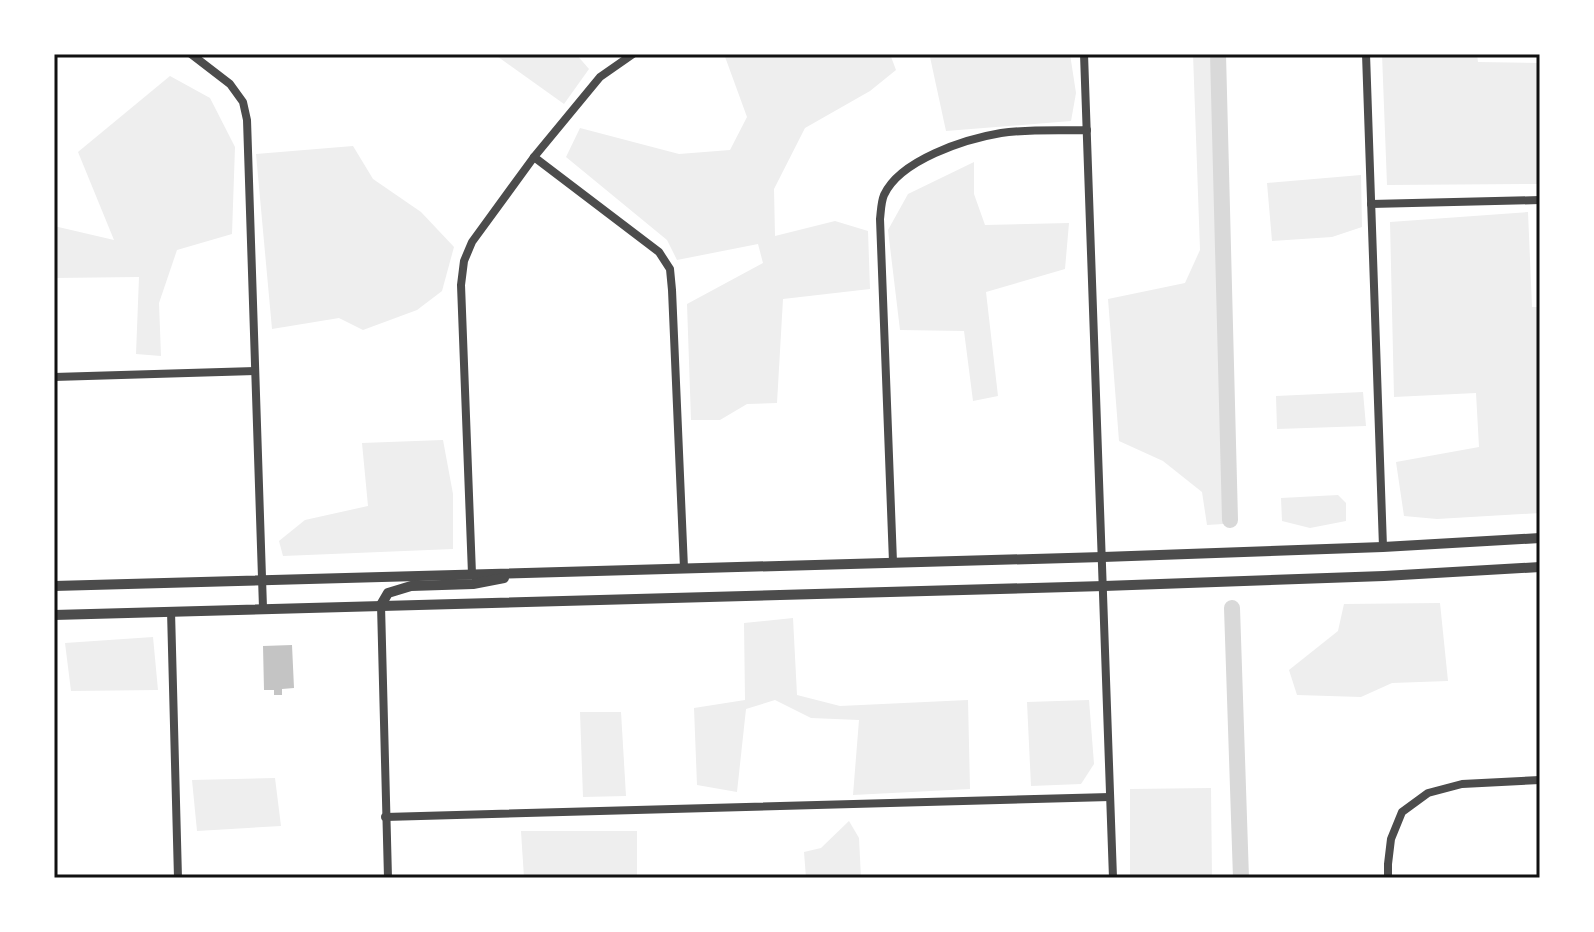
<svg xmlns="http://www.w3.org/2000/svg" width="1594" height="932" viewBox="0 0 1594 932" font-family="'Open Sans',sans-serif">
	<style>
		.green { fill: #eee }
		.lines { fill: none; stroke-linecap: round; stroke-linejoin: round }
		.canal { stroke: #d9d9d9; stroke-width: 16 }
		.building { fill: #c4c4c4 }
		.minor { stroke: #4c4c4c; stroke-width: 8 }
		.tertiary { stroke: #4c4c4c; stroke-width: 10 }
		.neatline { fill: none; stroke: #111; stroke-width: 3 }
	</style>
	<rect width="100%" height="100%" fill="#fff"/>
	<g class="green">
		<path d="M494 54H576L589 69 564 104Z"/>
		<path d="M724 54H890L896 70 870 91 805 128 774 189 775 236 835 221 868 231 870 289 783 299 777 403 747 404 720 420H691L687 304 763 263 758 244 677 260 667 240 566 157 580 128 679 154 730 150 747 117Z"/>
		<path d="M932 54H1070L1076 93 1071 121 946 131 930 57Z"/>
		<path d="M1193 54H1212L1223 524 1207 525 1202 492 1163 461 1119 441 1108 299 1185 283 1200 250Z"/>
		<path d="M1382 54H1477L1478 62 1540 63V184L1387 185Z"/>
		<path d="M170 76 210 98 235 147 232 234 177 250 159 303 161 356 136 354 139 277 54 278V226L114 240 78 152Z"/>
		<path d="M353 146 373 179 421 212 454 247 442 291 417 310 363 330 339 318 272 329 256 154Z"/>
		<path d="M974 162V194L985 225 1069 223 1065 269 986 292 998 396 973 401 964 331 900 330 888 230 908 194Z"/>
		<path d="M1361 175 1362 227 1332 237 1272 241 1267 183Z"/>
		<path d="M1528 212 1532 307H1540V513L1437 519 1404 516 1396 462 1479 447 1476 393 1394 397 1390 222Z"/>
		<path d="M1363 392 1366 426 1277 429 1276 396Z"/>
		<path d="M443 440 453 494V549L283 556 279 541 305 520 368 506 362 443Z"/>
		<path d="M1338 495 1346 503V521L1310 528 1282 521 1281 498Z"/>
		<path d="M1440 603 1448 681 1392 683 1361 697 1297 695 1289 670 1338 631 1344 604Z"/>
		<path d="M793 618 797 695 840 706 968 700 970 789 853 795 859 720 811 718 775 700 746 709 737 792 697 785 694 708 745 700 744 623Z"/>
		<path d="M153 637 158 690 71 691 65 643Z"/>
		<path d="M1089 700 1094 764 1081 784 1031 786 1027 702Z"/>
		<path d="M580 712H621L626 796 583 797Z"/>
		<path d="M275 778 281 826 197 831 192 780Z"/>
		<path d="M1211 788 1212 878H1130V789Z"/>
		<path d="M849 821 859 838 861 878H806L804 852 821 848Z"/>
		<path d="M521 831H637V878H524Z"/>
	</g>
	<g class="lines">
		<g class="canal">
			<path d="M1218 54 1230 520"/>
			<path d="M1232 608 1241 878"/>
		</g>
	</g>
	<path class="building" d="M292 645 294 688 282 689V695H274V690H264L263 646Z"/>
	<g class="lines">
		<g class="minor">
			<path d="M191 54 230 84 243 102 247 120 263 608"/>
			<path d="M1084 54 1113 878"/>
			<path d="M1366 54 1383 547"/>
			<path d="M534 157 659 252 670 269 672 290 684 568"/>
			<path d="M1371 204 1540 200"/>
			<path d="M54 377 255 371"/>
			<path d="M893 562 880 219C881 211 881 202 884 195 900 160 965 139 1001 133 1029 129 1059 131 1087 130"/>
			<path d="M472 574 461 285 464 261 472 242 534 157 600 77 633 54"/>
			<path d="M381 605 388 878"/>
			<path d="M171 611 178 878"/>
			<path d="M385 817 1110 797"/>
			<path d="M1388 878V864L1391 839 1402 812 1428 793 1462 784 1540 780"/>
		</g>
		<g class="tertiary">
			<path d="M54 586 1103 557 1383 547 1540 538"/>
			<path d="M381 605 388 593 411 586 473 584 504 578"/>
			<path d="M54 615 1104 586 1384 576 1540 567"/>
		</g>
	</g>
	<rect width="1594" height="932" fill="none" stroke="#ffffff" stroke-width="112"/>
	<rect x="56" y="56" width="1482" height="820" class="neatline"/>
</svg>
